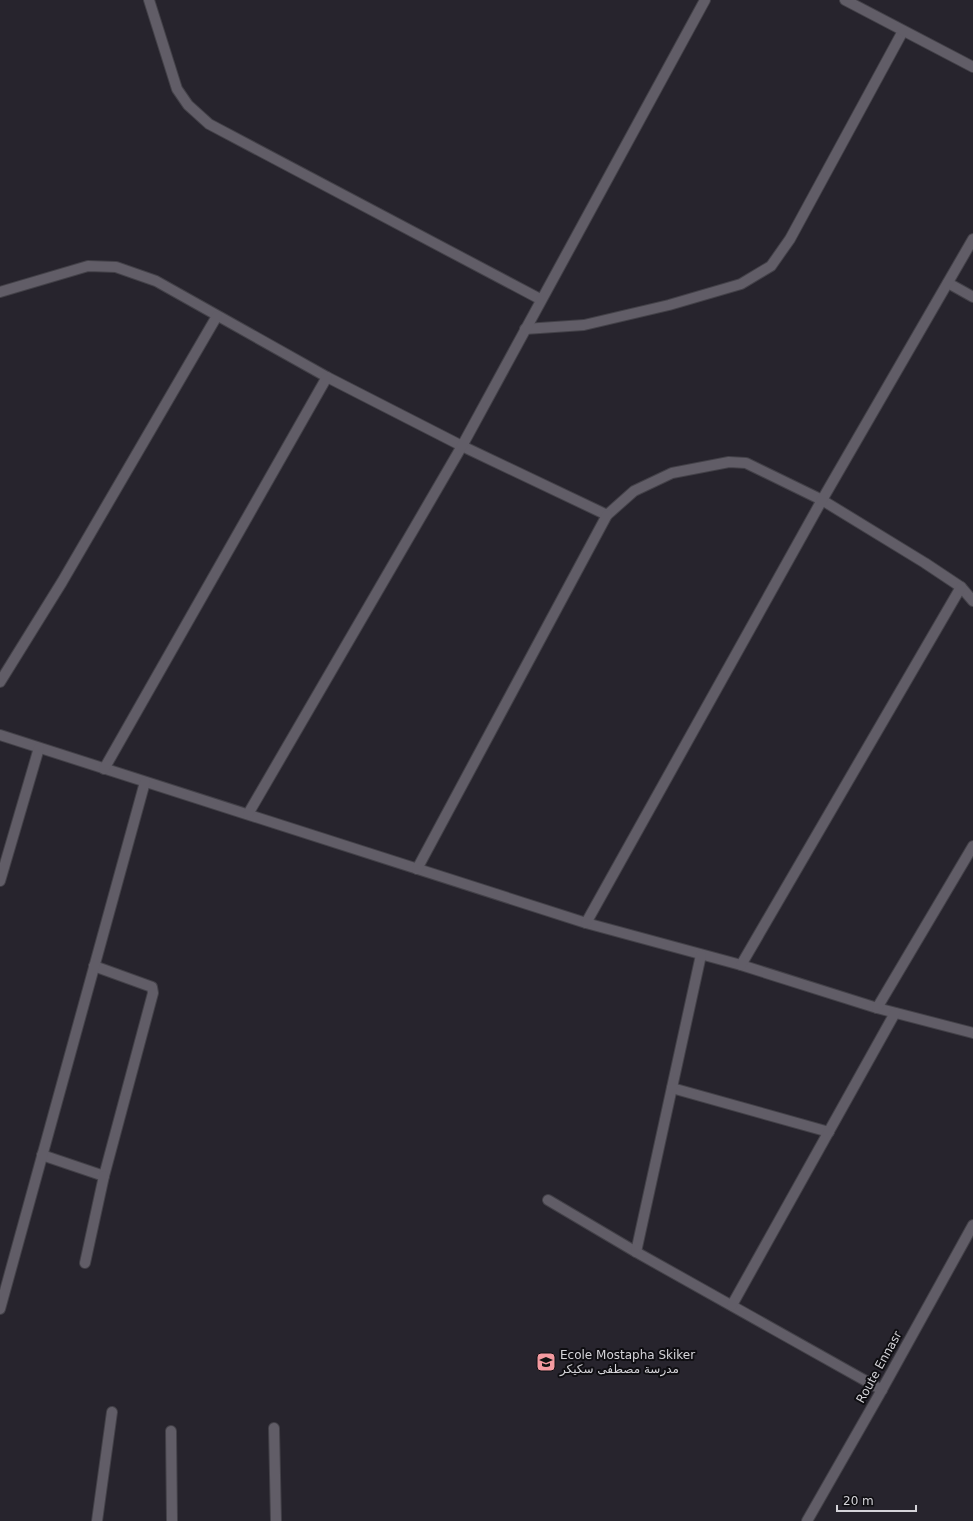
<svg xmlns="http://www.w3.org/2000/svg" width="973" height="1521" viewBox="0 0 973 1521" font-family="'DejaVu Sans',Cairo,sans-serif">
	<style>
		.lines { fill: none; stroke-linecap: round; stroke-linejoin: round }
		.service-casing { stroke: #434148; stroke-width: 12 }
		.minor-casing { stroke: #434148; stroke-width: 12 }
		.tertiary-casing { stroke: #434148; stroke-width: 12 }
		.secondary-casing { stroke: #434148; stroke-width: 12 }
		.service { stroke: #615d67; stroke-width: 10 }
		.minor { stroke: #615d67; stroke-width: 10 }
		.tertiary { stroke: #615d67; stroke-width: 10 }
		.secondary { stroke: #615d67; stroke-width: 10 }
		.labels { text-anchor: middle; stroke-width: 4; stroke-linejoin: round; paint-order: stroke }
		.poi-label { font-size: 12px; fill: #d5d4d9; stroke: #0f0e12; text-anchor: start }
		.street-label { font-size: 12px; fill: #d5d4d9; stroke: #0f0e12 }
	</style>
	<rect width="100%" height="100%" fill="#27242d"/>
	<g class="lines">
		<g class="service-casing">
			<g id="service">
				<path d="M42 1155 104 1176 153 993 152 987 94 966"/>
				<path d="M85 1263 104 1176"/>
			</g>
		</g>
		<g class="minor-casing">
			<g id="minor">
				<path d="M149 0 177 89 188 105 209 124 540 299"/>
				<path d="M948 283 973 297"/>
				<path d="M0 292 88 266 116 267 156 281 327 377 462 446 607 515 634 491 672 473 729 462 746 463 822 500 925 563 961 587 973 601"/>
				<path d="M525 329 584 325 669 305 741 284 771 266 790 239 903 31"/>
				<path d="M0 682 62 582 217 316"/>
				<path d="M0 735 586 923 741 965 877 1008 973 1033"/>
				<path d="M104 769 327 377"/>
				<path d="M248 814 462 446 705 0"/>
				<path d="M417 869 607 515"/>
				<path d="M0 881 39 748"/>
				<path d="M586 923 822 500 973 239"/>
				<path d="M741 965 961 587"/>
				<path d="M877 1008 973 846"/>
				<path d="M672 1088 829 1132"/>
				<path d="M548 1200 636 1252 882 1390"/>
				<path d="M636 1252 701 955"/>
				<path d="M732 1305 895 1013"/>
				<path d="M0 1309 145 782"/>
				<path d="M274 1428 276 1521"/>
				<path d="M171 1431 172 1521"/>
				<path d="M97 1521 112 1412"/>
			</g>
		</g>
		<g class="tertiary-casing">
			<path id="tertiary" d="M845 0 973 67"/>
		</g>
		<g class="secondary-casing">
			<path id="secondary" d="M807 1521 879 1395 973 1225"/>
		</g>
		<use href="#service" class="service"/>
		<use href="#minor" class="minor"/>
		<use href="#tertiary" class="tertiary"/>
		<use href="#secondary" class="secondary"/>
	</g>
	<defs>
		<g id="school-square" transform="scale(1)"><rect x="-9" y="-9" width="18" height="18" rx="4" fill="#f49aa0" stroke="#0f0e12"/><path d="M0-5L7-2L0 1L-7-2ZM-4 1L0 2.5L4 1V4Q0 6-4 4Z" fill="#111"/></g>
	</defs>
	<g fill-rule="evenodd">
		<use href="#school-square" x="546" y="1362"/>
	</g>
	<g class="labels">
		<g class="poi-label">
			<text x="560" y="1359">Ecole Mostapha Skiker<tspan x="560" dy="14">مدرسة مصطفى سكيكر</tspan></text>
		</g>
		<g class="street-label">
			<text transform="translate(879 1367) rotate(-61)" y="4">Route Ennasr</text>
		</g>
	</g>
	<path d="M837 1505v6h79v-6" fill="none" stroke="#d5d4d9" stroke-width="2"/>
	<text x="843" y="1505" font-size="12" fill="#d5d4d9" stroke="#0f0e12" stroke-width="3" paint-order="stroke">20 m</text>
</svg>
